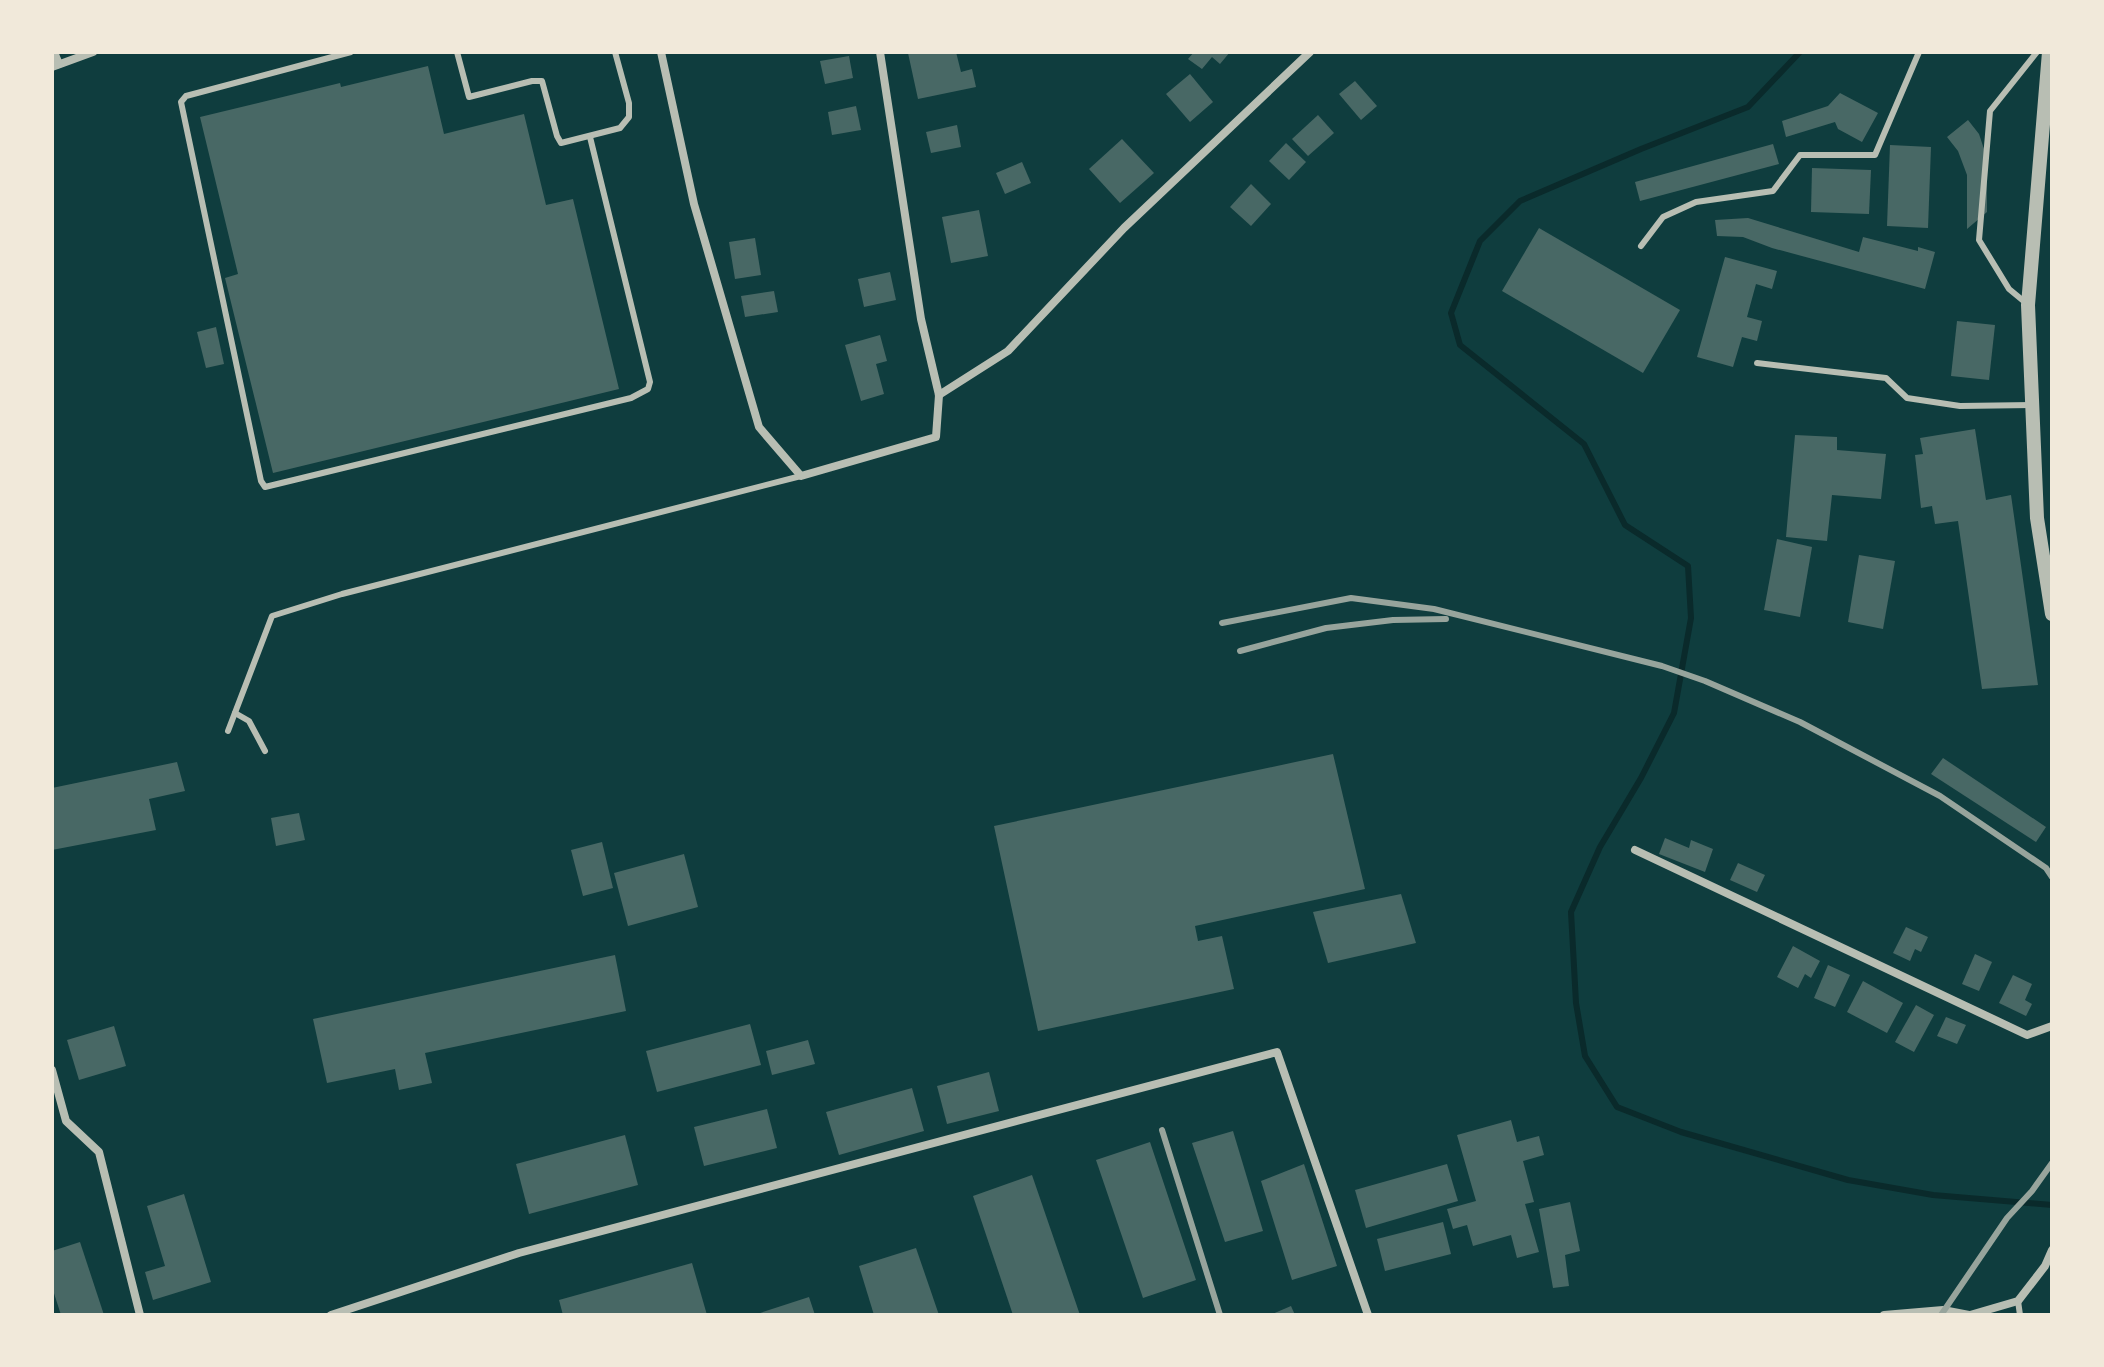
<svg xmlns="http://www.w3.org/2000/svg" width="2104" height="1367" viewBox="0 0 2104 1367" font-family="'Roboto Condensed',sans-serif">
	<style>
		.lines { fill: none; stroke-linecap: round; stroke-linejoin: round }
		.stream { stroke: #0a2a2b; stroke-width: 6 }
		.building { fill: #486865 }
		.service { stroke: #b8beb3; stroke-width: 6 }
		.minor { stroke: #b8beb3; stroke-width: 8 }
		.tertiary { stroke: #b8beb3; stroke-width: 14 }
		.rail { stroke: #97a49c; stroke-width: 6 }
	</style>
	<rect width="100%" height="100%" fill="#0f3d3e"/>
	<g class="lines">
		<path class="stream" d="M1800 52 1748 107 1641 149 1520 201 1480 241 1451 313 1460 345 1584 444 1625 525 1688 566 1691 618 1674 713 1641 778 1600 847 1571 912 1576 1003 1585 1056 1617 1107 1681 1132 1848 1180 1933 1195 2052 1205"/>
	</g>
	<g class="building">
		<path d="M956 52 961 72 972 69 976 87 918 99 908 53Z"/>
		<path d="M1194 52H1230L1220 64 1212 57 1202 69 1188 59Z"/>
		<path d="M849 56 853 78 825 84 820 61Z"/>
		<path d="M428 66 444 134 524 114 546 205 573 199 619 389 273 473 225 278 238 274 200 117 340 83 341 87Z"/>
		<path d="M1190 74 1213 102 1190 122 1166 94Z"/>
		<path d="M1355 81 1377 106 1361 120 1339 94Z"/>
		<path d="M1840 93 1878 113 1862 142 1838 129 1835 122 1786 137 1782 121 1828 106Z"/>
		<path d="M856 106 861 130 832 135 828 112Z"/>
		<path d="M1318 115 1334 133 1308 156 1292 139Z"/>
		<path d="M1968 120 1979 134 1987 158V212L1967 229V175L1958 151 1947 137Z"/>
		<path d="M957 125 961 147 931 153 926 132Z"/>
		<path d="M1122 139 1154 173 1120 203 1089 169Z"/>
		<path d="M1286 143 1306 162 1289 180 1269 161Z"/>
		<path d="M1773 144 1779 164 1640 201 1635 182Z"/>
		<path d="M1890 145 1931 147 1928 228 1887 226Z"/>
		<path d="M1022 162 1031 183 1005 194 996 173Z"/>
		<path d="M1812 168 1871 170 1869 214 1811 212Z"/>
		<path d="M1251 184 1271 204 1251 226 1230 207Z"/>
		<path d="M979 210 988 256 951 263 942 217Z"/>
		<path d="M1748 218 1859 252 1863 237 1918 251V247L1935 252 1925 289 1772 248 1743 237 1717 236 1715 220Z"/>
		<path d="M1539 228 1680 310 1643 373 1502 291Z"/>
		<path d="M755 238 761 275 735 279 729 242Z"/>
		<path d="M1725 257 1777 271 1772 289 1756 284 1747 317 1762 321 1757 341 1742 337 1733 367 1697 357Z"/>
		<path d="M890 272 896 300 864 307 858 279Z"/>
		<path d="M774 291 778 312 745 317 741 296Z"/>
		<path d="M1957 321 1995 325 1989 380 1951 376Z"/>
		<path d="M216 327 224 364 206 368 197 332Z"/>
		<path d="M880 335 887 361 876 364 884 394 861 401 845 345Z"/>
		<path d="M1975 429 1986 500 2011 495 2038 685 1982 689 1958 521 1935 524 1932 506 1921 508 1915 455 1923 454 1920 438Z"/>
		<path d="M1795 435 1837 437V450L1886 454 1881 499 1832 495 1827 541 1786 537Z"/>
		<path d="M1777 539 1812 547 1800 617 1764 610Z"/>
		<path d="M1859 555 1895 561 1883 629 1848 622Z"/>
		<path d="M1333 754 1365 889 1195 926 1198 941 1222 936 1234 989 1038 1031 994 826Z"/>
		<path d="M1943 758 2046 827 2036 842 1931 774Z"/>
		<path d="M177 762 185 791 149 799 156 830 52 850V788Z"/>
		<path d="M299 813 305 840 276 846 271 818Z"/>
		<path d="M1665 838 1689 848 1691 840 1713 849 1705 872 1659 854Z"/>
		<path d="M602 842 613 888 583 896 571 850Z"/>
		<path d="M684 854 698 907 628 926 614 873Z"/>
		<path d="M1738 863 1765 875 1757 892 1730 880Z"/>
		<path d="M1401 894 1416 943 1328 963 1313 912Z"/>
		<path d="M1906 927 1928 937 1921 952 1915 949 1910 961 1893 953Z"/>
		<path d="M1793 946 1820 961 1811 978 1805 974 1798 988 1777 977Z"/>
		<path d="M1975 954 1992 962 1979 991 1962 984Z"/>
		<path d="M615 955 626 1011 425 1053 432 1083 399 1090 395 1069 327 1083 313 1019Z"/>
		<path d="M1828 965 1850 975 1835 1007 1814 998Z"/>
		<path d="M2013 975 2032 984 2025 1000 2032 1004 2026 1016 1999 1003Z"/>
		<path d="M1863 981 1903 1003 1887 1033 1847 1012Z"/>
		<path d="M1916 1005 1934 1015 1914 1052 1895 1042Z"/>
		<path d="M1946 1017 1966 1025 1957 1044 1937 1036Z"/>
		<path d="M750 1024 761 1065 657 1092 646 1051Z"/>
		<path d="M114 1026 126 1066 79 1080 67 1040Z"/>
		<path d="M808 1040 815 1064 772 1075 766 1051Z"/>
		<path d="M989 1072 999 1111 947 1124 937 1086Z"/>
		<path d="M912 1088 924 1131 839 1155 826 1112Z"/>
		<path d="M767 1109 777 1148 704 1166 694 1127Z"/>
		<path d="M1511 1120 1517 1142 1539 1136 1544 1155 1523 1161 1534 1202 1525 1204 1539 1252 1517 1258 1511 1235 1473 1246 1467 1225 1453 1229 1447 1209 1476 1201 1457 1135Z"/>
		<path d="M1233 1131 1263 1231 1225 1242 1192 1143Z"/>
		<path d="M625 1135 638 1185 529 1214 516 1164Z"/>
		<path d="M1150 1142 1196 1280 1143 1298 1096 1160Z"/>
		<path d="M1304 1164 1337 1266 1292 1280 1261 1181Z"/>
		<path d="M1447 1164 1458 1201 1366 1228 1355 1190Z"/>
		<path d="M1032 1175 1080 1315H1013L973 1196Z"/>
		<path d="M184 1194 211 1282 153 1300 145 1272 165 1266 147 1206Z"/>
		<path d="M1570 1202 1580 1251 1565 1255 1569 1286 1553 1288 1539 1209Z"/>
		<path d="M1443 1222 1451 1254 1385 1271 1377 1239Z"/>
		<path d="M80 1242 104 1315H61L52 1287V1251Z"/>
		<path d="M916 1248 939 1315H874L859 1266Z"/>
		<path d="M692 1263 707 1315H563L559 1300Z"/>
		<path d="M809 1297 815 1315H757V1314Z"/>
		<path d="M1291 1306 1295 1315H1270Z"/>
	</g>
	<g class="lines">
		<g class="service">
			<path d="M351 52 186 96 181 102 261 481 265 487 631 398 648 389 650 382 590 137"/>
			<path d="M457 52 469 97 532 81H542L557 136 561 143 620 128 629 117V103L615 52"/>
			<path d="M1641 246 1663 217 1696 202 1773 191 1800 155H1875L1919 52"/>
			<path d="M2026 303 2009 289 1979 240 1990 111 2037 52"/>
			<path d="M1757 363 1886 378 1907 398 1960 406 2032 405"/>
			<path d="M235 713 249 721 265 751"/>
			<path d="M228 731 272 616 342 594 801 476"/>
			<path d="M2018 1301 2020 1315"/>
		</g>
		<g class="minor">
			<path d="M54 52 59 64"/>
			<path d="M661 52 694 204 759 427 801 476 936 437 939 395 921 319 880 52"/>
			<path d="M52 67 93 52"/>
			<path d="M939 395 1008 351 1124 228 1310 52"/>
			<path d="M1635 850 2027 1035 2052 1026"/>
			<path d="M52 1070 66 1121 99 1152 140 1315"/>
			<path d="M331 1315 519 1253 1277 1052 1368 1315"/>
			<path d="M1884 1315 1943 1310 1969 1315"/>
			<path d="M1970 1315 2018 1301 2045 1266 2052 1250"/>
		</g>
		<path class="tertiary" d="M2049 52 2028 305 2037 518 2052 614"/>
		<g class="rail">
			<path d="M1222 623 1351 598 1434 609 1662 666 1705 681 1800 722 1940 796 2046 868 2052 877"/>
			<path d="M1240 651 1326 628 1393 620 1446 619"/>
			<path d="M1162 1130 1220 1315"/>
			<path d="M1941 1315 2007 1218 2032 1191 2052 1163"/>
		</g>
	</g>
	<rect width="2104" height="1367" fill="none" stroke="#f1e9da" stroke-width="108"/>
</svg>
